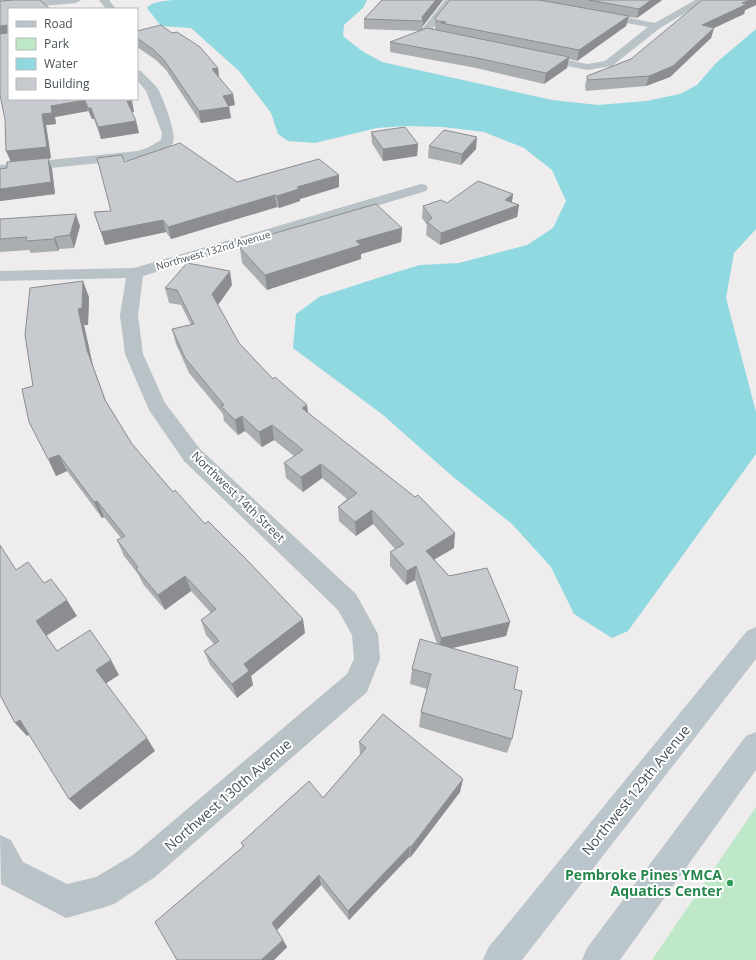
<svg xmlns="http://www.w3.org/2000/svg" width="756" height="960" viewBox="0 0 756 960" font-family="'Open Sans',sans-serif">
	<style>
		.green { fill: #bfe8c9 }
		.water { fill: #91d9e0 }
		.lines { fill: none; stroke-linecap: round; stroke-linejoin: round }
		.street { fill: #b9c2c7; fill-rule: evenodd }
		.secondary { fill: #bac5cc; fill-rule: evenodd }
		.wall { fill: #abaeb1 }
		.shaded-wall { fill: #8b8d90 }
		.building { fill: #c7cace; stroke: #8b8d90 }
		.leisure-dot { fill: #2e9e5b; stroke: #fff; stroke-width: 1.5 }
		.labels { text-anchor: middle; stroke-width: 4; stroke-linejoin: round; paint-order: stroke }
		.far-street-label { font-size: 10px; fill: #475157; stroke: #fff }
		.street-label { font-size: 12px; fill: #475157; stroke: #fff }
		.near-street-label { font-size: 14px; fill: #475157; stroke: #fff }
		.near-leisure-label { font-size: 14px; font-weight: bold; fill: #27864d; stroke: #fff; text-anchor: end }
	</style>
	<rect width="100%" height="100%" fill="#eeecec"/>
	<path class="green" d="M756 807V960H652Z"/>
	<path class="water" d="M174 0H367L363 8 344 25 343 36 362 51 382 62 552 100 598 105 646 101 680 94 697 85 716 63 756 29V229L734 253 726 298 756 412V454L628 631 612 638 574 614 551 567 512 524 452 476 383 415 293 348 296 314 319 297 390 274 420 265 459 263 527 245 553 228 566 201 552 170 524 148 484 132 443 127 405 126 377 128 315 143 288 141 278 134 271 113 239 71 191 28 161 26 147 8C152 1 165 1 174 0Z"/>
	<g class="lines">
		<g class="street">
			<path d="M45 0H81L76 3 0 10V4Z"/>
			<path d="M99 0H109L116 9H106Z"/>
			<path d="M445 0H455L433 28 436 34 458 39 459 41 454 44 428 38 423 28Z"/>
			<path d="M695 0H707L660 28 612 66 587 70 538 60 533 57 538 54 587 64 605 61 648 27 595 17 593 15 595 13 598 12 655 23Z"/>
			<path d="M137 70 141 71C146 77 154 83 158 89 163 98 177 134 173 143 170 150 148 157 140 159L0 173V165L138 151 147 148 161 140 162 133 146 91 137 80Z"/>
			<path d="M421 184 426 185 428 188 426 191 143 276 138 315 143 354 165 403 200 449 356 594 378 634 380 659 367 692 155 877 114 904 102 908 66 918 1 884 0 835 11 840 23 862 67 884 96 877 133 855 347 674 354 659 352 635 338 610 184 461 149 410 125 354 120 315 126 278 0 281V271L134 268Z"/>
		</g>
		<g class="secondary">
			<path d="M756 627V659L522 960H483L488 948 747 631Z"/>
			<path d="M756 732V770L620 960H582L587 948 746 736Z"/>
		</g>
	</g>
	<g class="wall">
		<path d="M0 0 131 99 134 112H132L136 121 139 133 101 139 94 119H92L88 111 55 117 56 124 46 125 51 158 48 159 52 169 55 194 0 201V169L7 168 10 161Z"/>
		<path d="M382 0H443L423 26V30H436L435 28V18L450 0H662L637 18 628 17 626 26 577 61 569 59 567 68 544 84 476 68 390 52V42L420 31 364 29V19Z"/>
		<path d="M756 0V5L745 10 744 14 714 28 711 38 670 77 646 86 586 91 585 87 587 76 631 59Z"/>
		<path d="M137 31 218 68 219 77 235 105 229 106 231 118 201 123 166 70 156 60 137 47Z"/>
		<path d="M371 132 418 144 417 156 383 161 372 143Z"/>
		<path d="M429 146 476 149 461 165 428 158Z"/>
		<path d="M124 162 237 182 339 175V187L300 199V201L279 208 277 207 171 239 166 232 105 245 94 212 111 211Z"/>
		<path d="M513 194 512 202 519 205 517 217 440 245 426 235 427 225 422 218 423 206Z"/>
		<path d="M0 219 80 226 74 248 59 249 58 251 31 253 29 250 0 252Z"/>
		<path d="M402 228 401 242 361 254V259L267 290 242 263 240 248 259 242 258 238Z"/>
		<path d="M232 285 218 305 239 343 273 379 308 414 454 548 434 559 449 576 510 622 506 636 451 648 514 689 512 739 507 753 419 727 421 712 427 689 410 684 412 669 437 644 415 580 406 585 390 566V552L395 549 373 524 356 536 339 521 338 507 347 499 322 478 303 492 286 478 284 463 294 456 274 440 262 447 245 431 238 435 224 421 223 414 189 373 176 344 172 329 191 325 181 305 169 303 165 288Z"/>
		<path d="M89 297 88 325H84L93 366 106 401 132 444 173 492 205 524 305 633 251 676 253 685 237 698 210 665 204 651 214 644 206 635 201 620 211 613 191 591 165 610 143 584 138 574 124 556 117 540 121 538 104 517 102 518 67 471 56 476 33 386Z"/>
		<path d="M359 742 463 779 460 792 410 858 409 857 349 920 321 885 277 930 287 947 274 960H177L243 846 241 843 323 798 360 755Z"/>
	</g>
	<g class="shaded-wall">
		<path d="M436 0H443L423 26V21L422 17Z"/>
		<path d="M651 0H662L637 18 639 9Z"/>
		<path d="M749 0H756V5L745 10 744 14 714 28 711 38 670 77 646 86 649 76 702 25Z"/>
		<path d="M629 16 626 26 577 61 579 50Z"/>
		<path d="M7 25 9 32 0 36V26Z"/>
		<path d="M569 57 567 68 544 84 546 73Z"/>
		<path d="M218 68 219 79 212 69Z"/>
		<path d="M233 94 235 105 225 107 223 96Z"/>
		<path d="M85 100 88 111 55 117 56 124 46 125 51 158 48 159 52 169 55 194 0 201V189L11 162 6 151 51 106Z"/>
		<path d="M127 101H132L134 112H130Z"/>
		<path d="M229 107 231 118 201 123 199 111Z"/>
		<path d="M88 108H91L94 119H92Z"/>
		<path d="M136 121 139 133 101 139 98 127Z"/>
		<path d="M477 137 476 149 461 165 462 154Z"/>
		<path d="M418 144 417 156 383 161V149Z"/>
		<path d="M339 175V187L300 199V201L279 208 277 196 297 187Z"/>
		<path d="M513 194 511 206 519 205 517 217 440 245 441 233 505 200Z"/>
		<path d="M275 195 277 207 171 239 168 227Z"/>
		<path d="M76 214 80 226 74 248 70 235Z"/>
		<path d="M163 220 166 232 105 245 101 232Z"/>
		<path d="M402 228 401 242 361 254V259L267 290 265 275 356 241Z"/>
		<path d="M55 237 59 249 58 251 54 239Z"/>
		<path d="M230 271 232 285 215 309 212 294Z"/>
		<path d="M83 281 89 297 88 325H84L93 366 111 416 87 350 78 309Z"/>
		<path d="M307 405 309 420 302 408Z"/>
		<path d="M242 416 245 431 238 435 235 420Z"/>
		<path d="M272 425 274 440 262 447 259 432Z"/>
		<path d="M59 455 67 471 56 476 48 459Z"/>
		<path d="M321 464 322 478 303 492 301 477Z"/>
		<path d="M97 501 104 517 102 518 94 502Z"/>
		<path d="M372 510 373 524 356 536 355 522Z"/>
		<path d="M455 533 454 548 425 565 426 551Z"/>
		<path d="M416 566 415 580 406 585 407 571Z"/>
		<path d="M185 576 191 591 165 610 158 595Z"/>
		<path d="M67 600 77 616 46 636 36 621Z"/>
		<path d="M303 619 305 633 251 676 253 685 237 698 232 684 244 664Z"/>
		<path d="M510 622 506 636 439 651 441 638Z"/>
		<path d="M111 660 119 675 105 684 96 670Z"/>
		<path d="M20 720 32 733 27 736 15 723Z"/>
		<path d="M147 738 155 751 80 810 69 799Z"/>
		<path d="M463 779 460 792 410 858 411 847Z"/>
		<path d="M410 846 409 857 349 920 348 911Z"/>
		<path d="M319 875 321 885 276 931 272 923Z"/>
		<path d="M283 940 287 947 274 960H261Z"/>
	</g>
	<g class="building">
		<path d="M15 0H40L50 9H9V99H131L132 101H127L136 121 98 127 91 108H88L85 100 51 106 52 113 42 114 47 147 6 151 5 119 0 95V34L7 33V25L0 26V1Z"/>
		<path d="M382 0H436L422 17 423 21 364 19Z"/>
		<path d="M450 0H539L629 16 579 50 441 23 446 22 437 21 435 18Z"/>
		<path d="M589 0H651L639 9Z"/>
		<path d="M702 0H749L742 3 747 4 702 25 714 28 673 66 649 76 588 80 587 76 631 59Z"/>
		<path d="M161 25 172 33 177 32 200 47 218 68 212 69 233 94 223 96 229 107 199 111 164 60 154 50 137 38V31Z"/>
		<path d="M427 28 569 57 546 73 477 58 390 42Z"/>
		<path d="M405 127 418 144 383 149 371 132Z"/>
		<path d="M444 130 477 137 462 154 429 146Z"/>
		<path d="M180 143 237 182 319 159 339 175 297 187 299 189 277 196 275 195 168 227 163 220 101 232 94 212 111 211 97 158 122 155 124 162Z"/>
		<path d="M48 158 51 182 0 189V169L7 168V162Z"/>
		<path d="M478 181 513 194 505 200 519 205 441 233 427 222 432 218 423 206 441 200 447 203Z"/>
		<path d="M376 204 402 228 356 241 361 245 265 275 240 248 261 241 258 238Z"/>
		<path d="M76 214 70 235 55 237 54 239 26 241 27 237 0 239V219Z"/>
		<path d="M187 263 230 271 212 294 239 343 273 379 275 377 307 405 302 408 415 497 418 495 455 533 426 551 449 576 487 568 510 622 441 638 416 566 407 571 390 552 404 544 372 510 355 522 338 507 357 493 321 464 301 477 284 463 303 450 272 425 259 432 242 416 235 420 221 406 224 405 185 358 172 329 194 324 177 290 165 288Z"/>
		<path d="M83 281 82 308 78 309 87 350 105 400 132 444 173 492 175 490 205 524 208 521 248 561 303 619 244 664 249 671 232 684 204 651 219 641 201 620 216 609 185 576 158 595 136 569 138 567 117 540 125 536 97 501 94 502 59 455 48 459 29 422 22 389 33 386 25 335 30 288Z"/>
		<path d="M0 545 16 570 28 562 44 583 51 579 67 600 36 621 57 651 90 630 111 660 96 670 147 738 69 799 20 720 15 723 0 695Z"/>
		<path d="M420 639 518 667 514 689 522 691 512 739 421 712 431 674 412 669Z"/>
		<path d="M383 714 463 779 411 847 410 846 348 911 319 875 272 923 283 940 261 960H177L155 922 244 846 241 843 309 781 323 798 366 748 359 742Z"/>
	</g>
	<circle class="leisure-dot" cx="730" cy="883" r="4"/>
	<g class="labels">
		<g class="far-street-label">
			<text transform="translate(213 250) rotate(-16)" y="4">Northwest 132nd Avenue</text>
		</g>
		<g class="street-label">
			<text transform="translate(238 497) rotate(44)" y="4">Northwest 14th Street</text>
		</g>
		<g class="near-street-label">
			<text transform="translate(636 790) rotate(-51)" y="5">Northwest 129th Avenue</text>
			<text transform="translate(228 795) rotate(-41)" y="5">Northwest 130th Avenue</text>
		</g>
		<g class="near-leisure-label">
			<text x="722" y="880">Pembroke Pines YMCA<tspan x="722" dy="16">Aquatics Center</tspan></text>
		</g>
	</g>
	<rect x="8" y="8" width="130" height="92" fill="#ffffff" stroke="#b5b9bc"/>
	<rect x="16" y="21" width="20" height="6" fill="#bac5cc" stroke="#b5b9bc"/>
	<text x="44" y="28" font-size="12" fill="#475157">Road</text>
	<rect x="16" y="38" width="20" height="12" fill="#bfe8c9" stroke="#b5b9bc"/>
	<text x="44" y="48" font-size="12" fill="#475157">Park</text>
	<rect x="16" y="58" width="20" height="12" fill="#91d9e0" stroke="#b5b9bc"/>
	<text x="44" y="68" font-size="12" fill="#475157">Water</text>
	<rect x="16" y="78" width="20" height="12" fill="#c7cace" stroke="#b5b9bc"/>
	<text x="44" y="88" font-size="12" fill="#475157">Building</text>
</svg>
